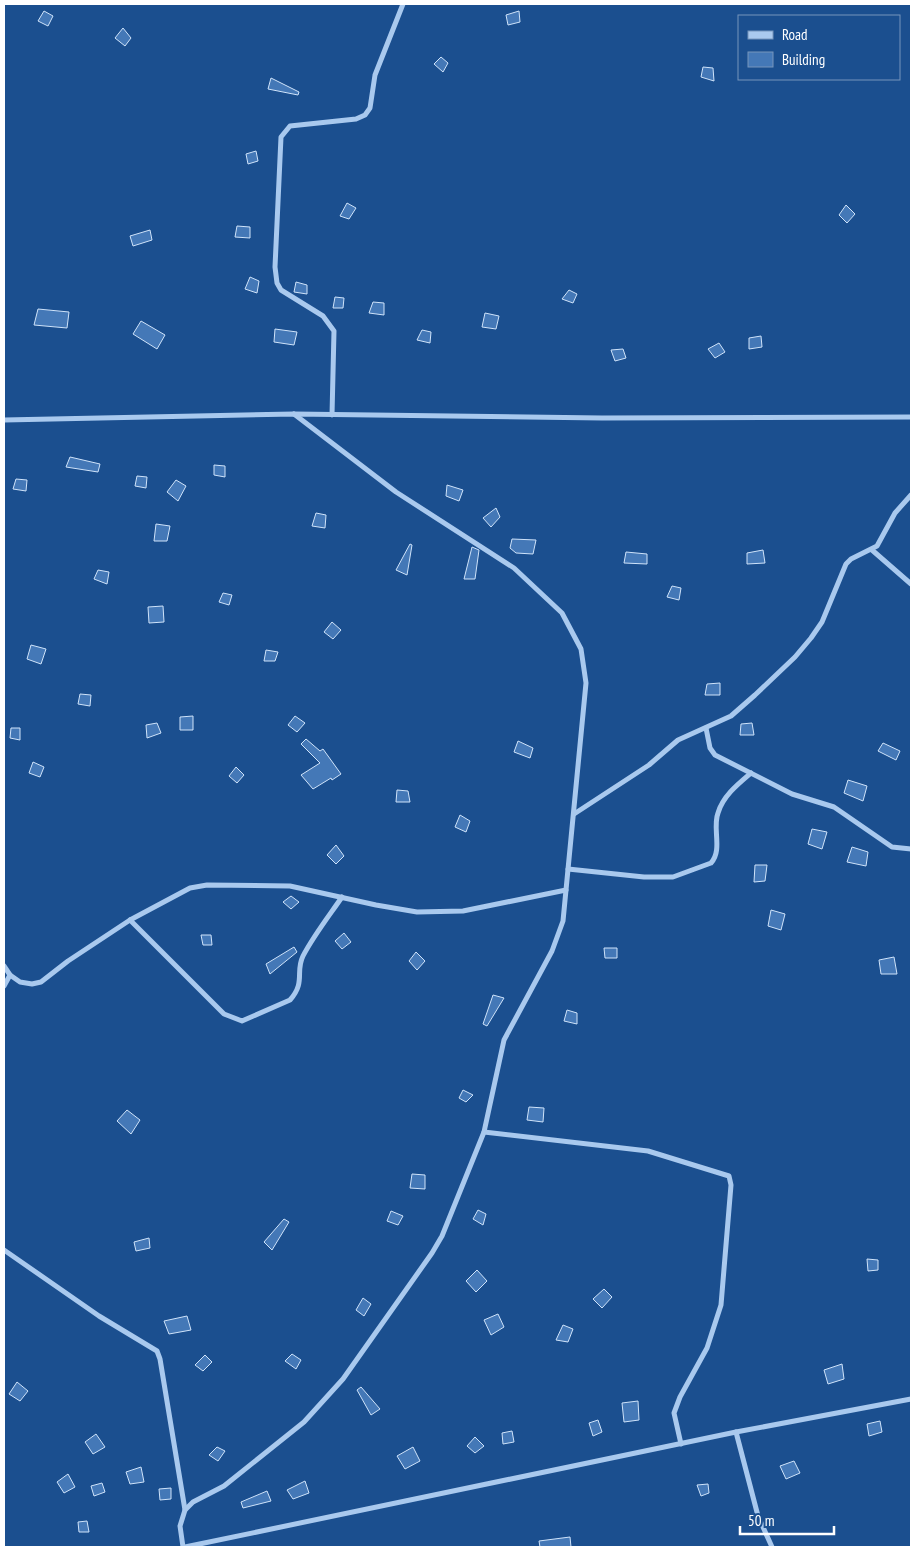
<svg xmlns="http://www.w3.org/2000/svg" width="915" height="1551" viewBox="0 0 915 1551" font-family="'PT Sans Narrow',sans-serif">
	<style>
		.building { fill: #4478b7; stroke: #cfe3fa }
		.lines { fill: none; stroke-linecap: round; stroke-linejoin: round }
		.minor { stroke: #a9c9ee; stroke-width: 5 }
	</style>
	<rect width="100%" height="100%" fill="#1b4f8f"/>
	<g class="building">
		<path d="M44 11 53 16 48 26 38 21Z"/>
		<path d="M519 11 520 22 508 25 506 15Z"/>
		<path d="M123 28 131 38 125 46 115 38Z"/>
		<path d="M441 57 448 63 443 72 434 64Z"/>
		<path d="M703 67 713 68 714 81 701 77Z"/>
		<path d="M271 78 299 92 298 95 268 89Z"/>
		<path d="M256 151 258 161 248 164 246 154Z"/>
		<path d="M347 203 356 208 349 219 340 216Z"/>
		<path d="M846 205 855 214 847 223 839 215Z"/>
		<path d="M237 226 250 227V238L235 237Z"/>
		<path d="M150 230 152 240 133 246 130 236Z"/>
		<path d="M250 277 259 281 257 293 245 289Z"/>
		<path d="M296 282 307 285V294L294 292Z"/>
		<path d="M569 290 577 294 573 303 562 299Z"/>
		<path d="M335 297 344 298 343 308H333Z"/>
		<path d="M373 302 384 303V315L369 313Z"/>
		<path d="M38 309 69 312 67 328 34 325Z"/>
		<path d="M485 313 499 316 496 329 482 327Z"/>
		<path d="M141 321 165 335 157 349 133 334Z"/>
		<path d="M275 329 297 332 294 345 274 342Z"/>
		<path d="M422 330 431 332 430 343 417 340Z"/>
		<path d="M761 336 762 347 749 349V338Z"/>
		<path d="M719 343 725 352 715 358 708 349Z"/>
		<path d="M623 349 626 358 615 361 611 350Z"/>
		<path d="M70 457 100 464 98 472 66 467Z"/>
		<path d="M214 465 225 466V477L214 475Z"/>
		<path d="M137 476 147 477 146 488 135 486Z"/>
		<path d="M16 479 27 480 26 491 13 489Z"/>
		<path d="M176 480 186 486 178 501 167 492Z"/>
		<path d="M447 485 463 490 459 501 446 496Z"/>
		<path d="M496 508 500 517 491 527 483 518Z"/>
		<path d="M316 513 326 515 325 528 312 526Z"/>
		<path d="M156 524 170 526 167 541H154Z"/>
		<path d="M512 539 536 540 533 554 516 553 510 548Z"/>
		<path d="M410 544 412 545 407 575 396 570Z"/>
		<path d="M472 547 479 550 475 579H464Z"/>
		<path d="M763 550 765 563 747 564V553Z"/>
		<path d="M626 552 647 554V564L624 563Z"/>
		<path d="M98 570 109 572 107 584 94 579Z"/>
		<path d="M672 586 681 588 679 600 667 597Z"/>
		<path d="M223 593 232 595 229 605 219 602Z"/>
		<path d="M163 606 164 622 149 623 148 607Z"/>
		<path d="M332 622 341 630 333 639 324 632Z"/>
		<path d="M31 645 46 649 41 664 27 659Z"/>
		<path d="M266 650 278 652 275 661H264Z"/>
		<path d="M720 683V695H705L707 684Z"/>
		<path d="M80 694 91 695 90 706 78 704Z"/>
		<path d="M193 716V730H180V717Z"/>
		<path d="M295 716 305 723 297 732 288 725Z"/>
		<path d="M157 723 161 733 147 738 146 725Z"/>
		<path d="M752 723 754 735H740L741 724Z"/>
		<path d="M11 728H20V740L10 738Z"/>
		<path d="M306 739 320 751 323 749 341 774 332 780 331 778 313 789 301 775 320 763 301 744Z"/>
		<path d="M518 741 533 748 530 758 514 752Z"/>
		<path d="M883 743 900 751 896 760 878 751Z"/>
		<path d="M33 762 44 767 40 777 29 773Z"/>
		<path d="M236 767 244 775 237 783 229 776Z"/>
		<path d="M848 780 867 786 863 801 844 793Z"/>
		<path d="M397 790 408 791 410 802H396Z"/>
		<path d="M460 815 470 821 466 832 455 827Z"/>
		<path d="M812 829 827 832 822 849 808 844Z"/>
		<path d="M336 845 344 856 336 864 327 855Z"/>
		<path d="M852 847 868 852 866 866 847 862Z"/>
		<path d="M755 865H767L765 881 754 882Z"/>
		<path d="M291 896 299 902 291 909 283 902Z"/>
		<path d="M771 910 785 914 781 930 768 926Z"/>
		<path d="M344 933 351 942 342 949 335 941Z"/>
		<path d="M201 935H211L212 945H203Z"/>
		<path d="M294 947 297 952 270 974 266 964Z"/>
		<path d="M604 948H617V958H605Z"/>
		<path d="M416 952 425 961 417 970 409 961Z"/>
		<path d="M894 957 897 974H881L879 960Z"/>
		<path d="M493 995 504 998 487 1026 483 1024Z"/>
		<path d="M567 1010 577 1013V1024L564 1021Z"/>
		<path d="M463 1090 473 1095 466 1102 459 1098Z"/>
		<path d="M529 1107 544 1108 543 1122 527 1120Z"/>
		<path d="M127 1110 140 1120 131 1134 117 1121Z"/>
		<path d="M412 1174 425 1175V1189L410 1188Z"/>
		<path d="M478 1210 486 1214 483 1225 473 1219Z"/>
		<path d="M391 1211 403 1216 398 1225 387 1221Z"/>
		<path d="M284 1219 289 1222 272 1250 264 1242Z"/>
		<path d="M149 1238 150 1248 136 1251 134 1242Z"/>
		<path d="M867 1259 878 1260V1270L868 1271Z"/>
		<path d="M477 1270 487 1281 476 1292 466 1281Z"/>
		<path d="M604 1289 612 1297 602 1308 593 1299Z"/>
		<path d="M363 1298 371 1304 364 1316 356 1310Z"/>
		<path d="M498 1314 504 1327 491 1335 484 1320Z"/>
		<path d="M187 1316 191 1330 169 1334 164 1321Z"/>
		<path d="M563 1325 573 1329 568 1342 556 1340Z"/>
		<path d="M292 1354 301 1360 296 1369 285 1361Z"/>
		<path d="M205 1355 212 1362 203 1371 195 1365Z"/>
		<path d="M842 1364 844 1379 828 1384 824 1370Z"/>
		<path d="M17 1382 28 1391 20 1401 9 1394Z"/>
		<path d="M361 1387 380 1409 371 1415 357 1390Z"/>
		<path d="M638 1401 639 1420 624 1422 622 1403Z"/>
		<path d="M598 1420 602 1432 593 1436 589 1423Z"/>
		<path d="M880 1421 882 1432 869 1436 867 1424Z"/>
		<path d="M512 1431 514 1442 503 1444 502 1433Z"/>
		<path d="M96 1434 105 1447 93 1454 85 1442Z"/>
		<path d="M475 1437 484 1446 475 1453 467 1446Z"/>
		<path d="M217 1447 225 1451 218 1461 209 1455Z"/>
		<path d="M413 1447 420 1461 405 1469 397 1456Z"/>
		<path d="M794 1461 800 1473 786 1479 780 1466Z"/>
		<path d="M141 1467 144 1482 130 1484 126 1472Z"/>
		<path d="M68 1474 75 1487 64 1493 57 1482Z"/>
		<path d="M305 1481 309 1493 293 1499 287 1490Z"/>
		<path d="M102 1483 105 1492 94 1496 91 1486Z"/>
		<path d="M708 1484 709 1493 701 1496 697 1485Z"/>
		<path d="M171 1488V1499L160 1500 159 1489Z"/>
		<path d="M267 1491 271 1501 243 1508 241 1502Z"/>
		<path d="M87 1521 89 1532H79L78 1522Z"/>
		<path d="M570 1537 571 1547H540L539 1541Z"/>
	</g>
	<g class="lines">
		<g class="minor">
			<path d="M332 415 334 331 323 316 281 290 277 283 275 267 281 137 290 126 356 119 365 115 370 108 375 75 403 4"/>
			<path d="M4 420 294 414 602 418 911 417"/>
			<path d="M872 550 911 584"/>
			<path d="M706 728 710 748 715 755 792 794 834 807 892 847 911 849"/>
			<path d="M574 814 649 765 678 740 731 716 755 695 795 657 811 638 822 622 846 564 851 559 877 546 895 513 911 495"/>
			<path d="M568 869 644 877H673L711 863C723 850 712 828 718 813 723 796 738 784 751 773"/>
			<path d="M130 920 224 1014 242 1021 290 1000C306 982 295 972 303 956 314 935 329 916 342 897"/>
			<path d="M4 966 10 975 20 982 32 984 41 982 68 961 130 920 190 888 207 885 290 886 376 905 417 912 463 911 566 890"/>
			<path d="M4 986 10 975"/>
			<path d="M484 1132 648 1151 729 1176 731 1185 721 1305 707 1348 680 1397 674 1413 681 1444"/>
			<path d="M4 1250 99 1316 157 1351 160 1359 185 1510"/>
			<path d="M736 1432 758 1516 772 1547"/>
			<path d="M183 1547 180 1526 185 1510 193 1502 224 1486 304 1422 343 1379 432 1253 442 1236 484 1132 504 1040 552 951 563 921 586 683 581 649 562 613 514 568 396 492 294 414"/>
			<path d="M185 1547 736 1432 911 1399"/>
		</g>
	</g>
	<rect width="915" height="1551" fill="none" stroke="#ffffff" stroke-width="10"/>
	<rect x="738" y="15" width="162" height="65" fill="#1b4f8f" stroke="#7695bc"/>
	<rect x="748" y="31" width="25" height="8" fill="#a9c9ee" stroke="#7695bc"/>
	<text x="782" y="40" font-size="15" fill="#ffffff">Road</text>
	<rect x="748" y="52" width="25" height="15" fill="#4478b7" stroke="#7695bc"/>
	<text x="782" y="65" font-size="15" fill="#ffffff">Building</text>
	<path d="M740 1526v8h94v-8" fill="none" stroke="#ffffff" stroke-width="2.5"/>
	<text x="748" y="1526" font-size="15" fill="#ffffff" stroke="#1b4f8f" stroke-width="4" paint-order="stroke">50 m</text>
</svg>
